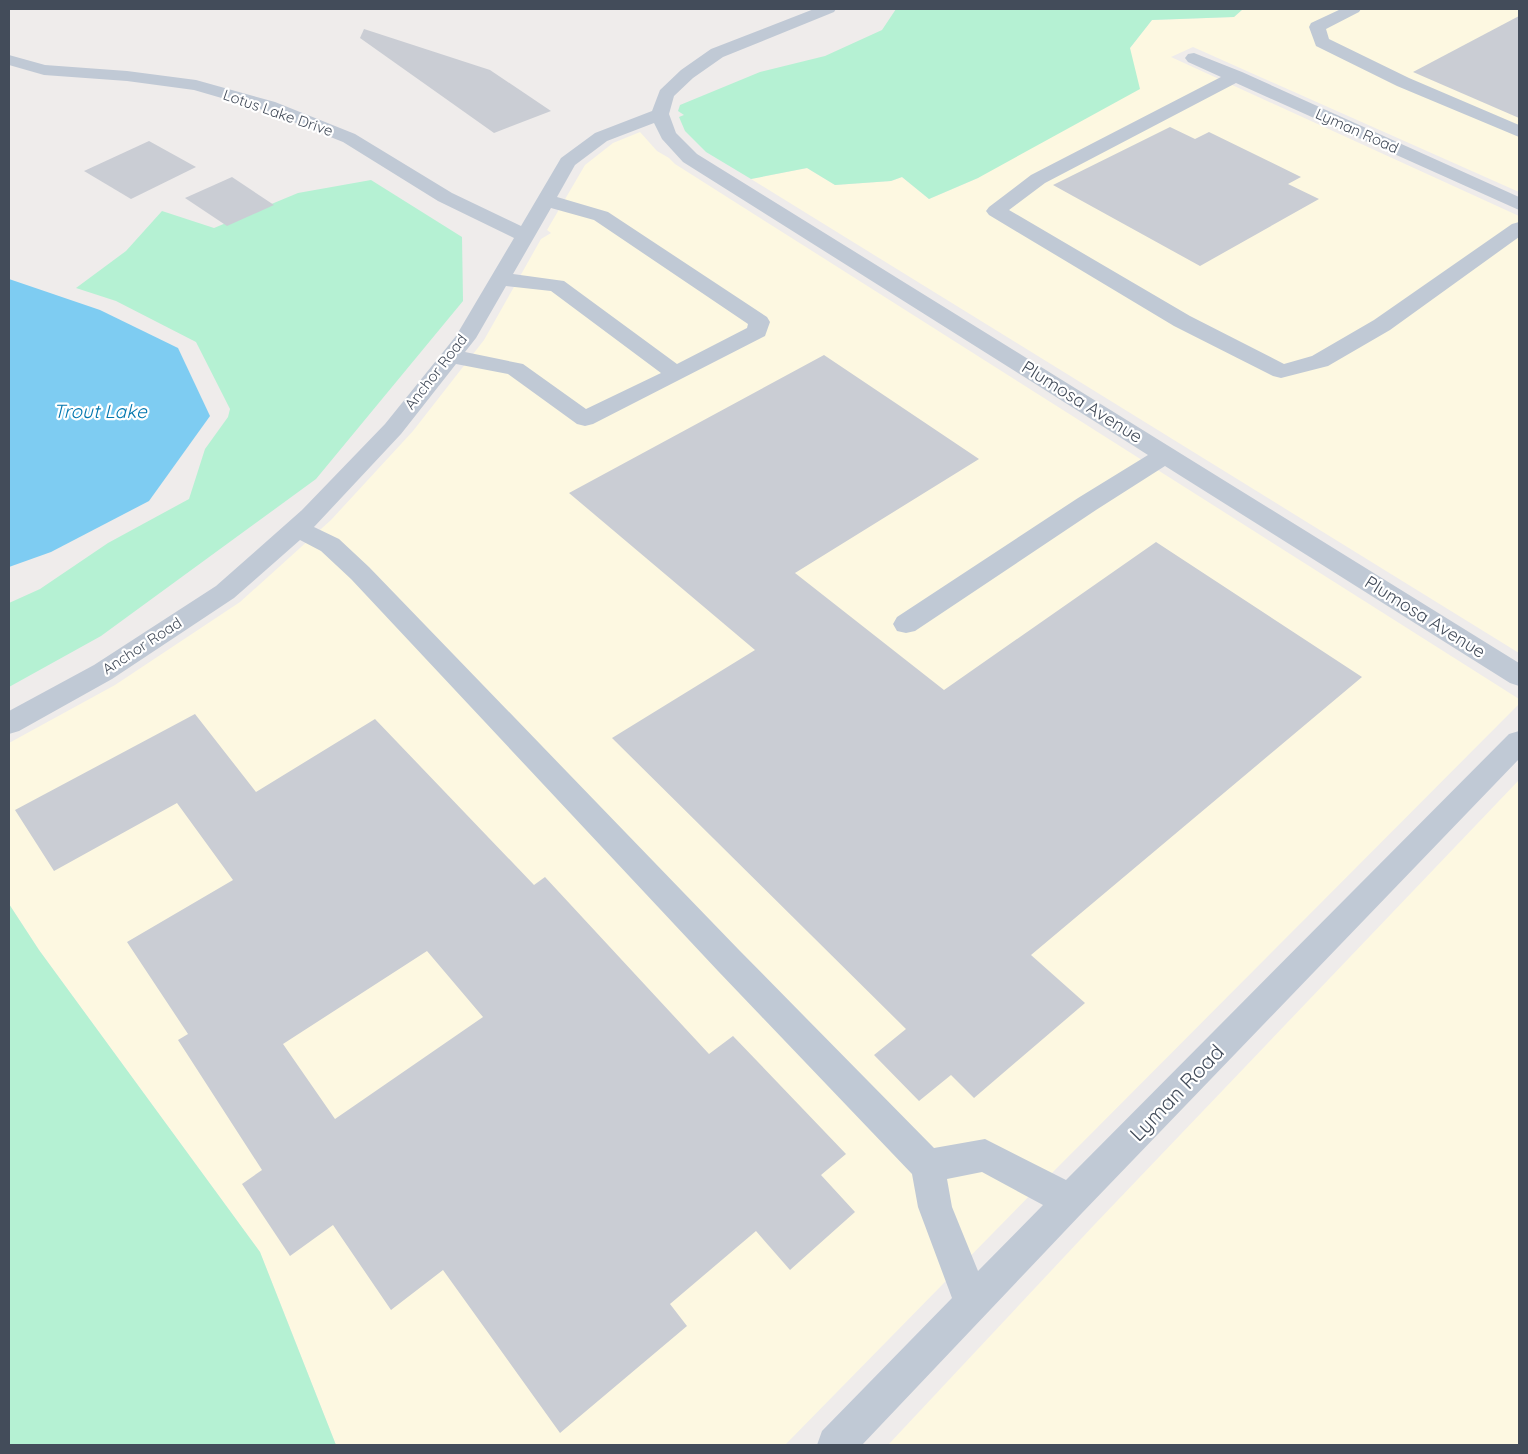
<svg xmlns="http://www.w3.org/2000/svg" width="1528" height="1454" viewBox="0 0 1528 1454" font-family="Quicksand,sans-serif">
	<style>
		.commercial { fill: #fdf8e1 }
		.green { fill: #b5f1d3 }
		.water { fill: #7eccf2 }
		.building { fill: #cacdd4; fill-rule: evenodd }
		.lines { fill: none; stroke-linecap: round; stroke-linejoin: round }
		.minor { fill: #c0c9d5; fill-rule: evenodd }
		.labels { text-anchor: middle; stroke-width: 4.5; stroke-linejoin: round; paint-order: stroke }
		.far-street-label { font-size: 15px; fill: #434c5a; stroke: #fff }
		.street-label { font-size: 18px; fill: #434c5a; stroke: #fff }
		.water-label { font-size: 19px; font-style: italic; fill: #0276ae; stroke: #fff }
		.near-street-label { font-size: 21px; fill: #434c5a; stroke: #fff }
	</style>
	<rect width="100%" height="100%" fill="#efeceb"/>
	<g class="commercial">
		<path d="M1243 9H1519V192L1193 47 1171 57 1519 216V653L751 179 807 168 835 185 891 181 902 177 929 199 978 178 1130 48 1152 20 1234 17Z"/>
		<path d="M640 132 657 151 669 158 675 164 1519 699V704L1046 1179 785 1445H336L260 1252 39 950 9 904V743L115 685 240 602 331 520 413 431 484 340 541 239 551 233 547 230 585 165 613 143Z"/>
		<path d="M1519 780V1445H888L1095 1224Z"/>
	</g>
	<g class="green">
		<path d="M896 9H1243L1234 17 1152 20 1130 48 1140 89 978 178 929 199 902 177 891 181 835 185 807 168 751 179 706 152 685 131 679 117 684 115 678 111 680 105 760 72 825 56 882 30Z"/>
		<path d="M371 180 462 237 463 301 316 479 101 636 9 687V603L40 589 108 543 189 499 205 449 228 417 230 409 196 342 116 301 76 288 126 251 162 211 214 228 298 193Z"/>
		<path d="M9 904 39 950 260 1252 336 1445H9Z"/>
	</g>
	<path class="water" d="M9 279 100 310 178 348 210 416 149 501 51 552 9 567Z"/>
	<g class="building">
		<path d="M1519 16V118L1413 72Z"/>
		<path d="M364 29 490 70 551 111 494 133 360 38Z"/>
		<path d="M1170 127 1195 139 1209 132 1301 177 1288 184 1319 199 1200 266 1053 185Z"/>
		<path d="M149 141 196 167 131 199 84 171Z"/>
		<path d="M232 177 274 205 227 226 185 198Z"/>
		<path d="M824 355 979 459 795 573 944 690 1156 542 1362 677 1031 955 1085 1003 974 1098 951 1075 919 1101 874 1055 906 1029 612 738 755 650 569 493Z"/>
		<path d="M195 714 256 792 375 719 534 885 545 877 709 1054 733 1036 846 1154 821 1175 855 1212 790 1270 756 1231 670 1304 687 1326 560 1433 443 1270 391 1310 333 1225 290 1256 242 1184 262 1170 178 1040 188 1034 127 942 233 880 177 803 54 871 15 810ZM427 951 483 1017 335 1119 283 1044Z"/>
	</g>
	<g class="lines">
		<g class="minor">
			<path d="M814 9H836L834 12 723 57 693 78 674 96 669 114 676 133 697 154 1519 663V686L1510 683 1165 466 1096 510 915 631 906 633 897 631 893 624 897 617 1078 498 1148 455 683 162 662 139 654 123 607 141 575 165 557 197 608 212 767 317 770 322 765 336 593 424 585 426 577 424 508 374 456 364 401 434 314 527 339 539 369 567 740 951 934 1148 985 1139 1066 1180 1509 734 1519 731V759L1082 1213 862 1445H817L822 1431 952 1298 918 1207 912 1174 718 971 351 579 321 551 300 540 234 598 112 679 19 731 9 734V711L94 665 216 586 302 510 385 424 456 336 514 238 438 201 343 142 263 110 194 90 127 81 44 75 9 65V55L45 65 127 71 196 80 275 102 355 134 452 193 521 226 561 158 595 133 652 111 660 90 681 70 711 49ZM551 208 594 220 748 324 747 328 677 364 564 281 513 274ZM506 286 551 291 661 373 586 409 523 364 465 352 476 338ZM982 1172 1043 1205 978 1271 952 1207 947 1179Z"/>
			<path d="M1341 9H1361L1359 12 1326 29 1329 39 1409 78 1519 125V137L1397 86 1316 46 1309 27 1311 23Z"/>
			<path d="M1194 53 1242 72 1519 197V210L1236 83 1045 183 1009 210 1190 316 1284 364 1312 356 1374 320 1512 224 1519 222V237L1390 330 1328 366 1281 378 1273 376 1174 326 989 215 986 211 989 207 1031 175 1221 77 1188 62 1185 58 1188 54Z"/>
		</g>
	</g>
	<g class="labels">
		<g class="far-street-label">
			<text transform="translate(278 113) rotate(19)" y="5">Lotus Lake Drive</text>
			<text transform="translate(1357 131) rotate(24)" y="5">Lyman Road</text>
			<text transform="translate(436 372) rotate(-52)" y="5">Anchor Road</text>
			<text transform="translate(142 646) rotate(-33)" y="5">Anchor Road</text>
		</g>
		<g class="street-label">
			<text transform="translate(1082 402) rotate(32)" y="6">Plumosa Avenue</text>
			<text transform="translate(1425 617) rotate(32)" y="6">Plumosa Avenue</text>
		</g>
		<g class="water-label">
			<text x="100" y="418">Trout Lake</text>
		</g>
		<g class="near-street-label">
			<text transform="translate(1177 1093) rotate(-46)" y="7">Lyman Road</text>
		</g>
	</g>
	<rect width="1528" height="1454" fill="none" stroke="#434c5a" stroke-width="20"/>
</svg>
